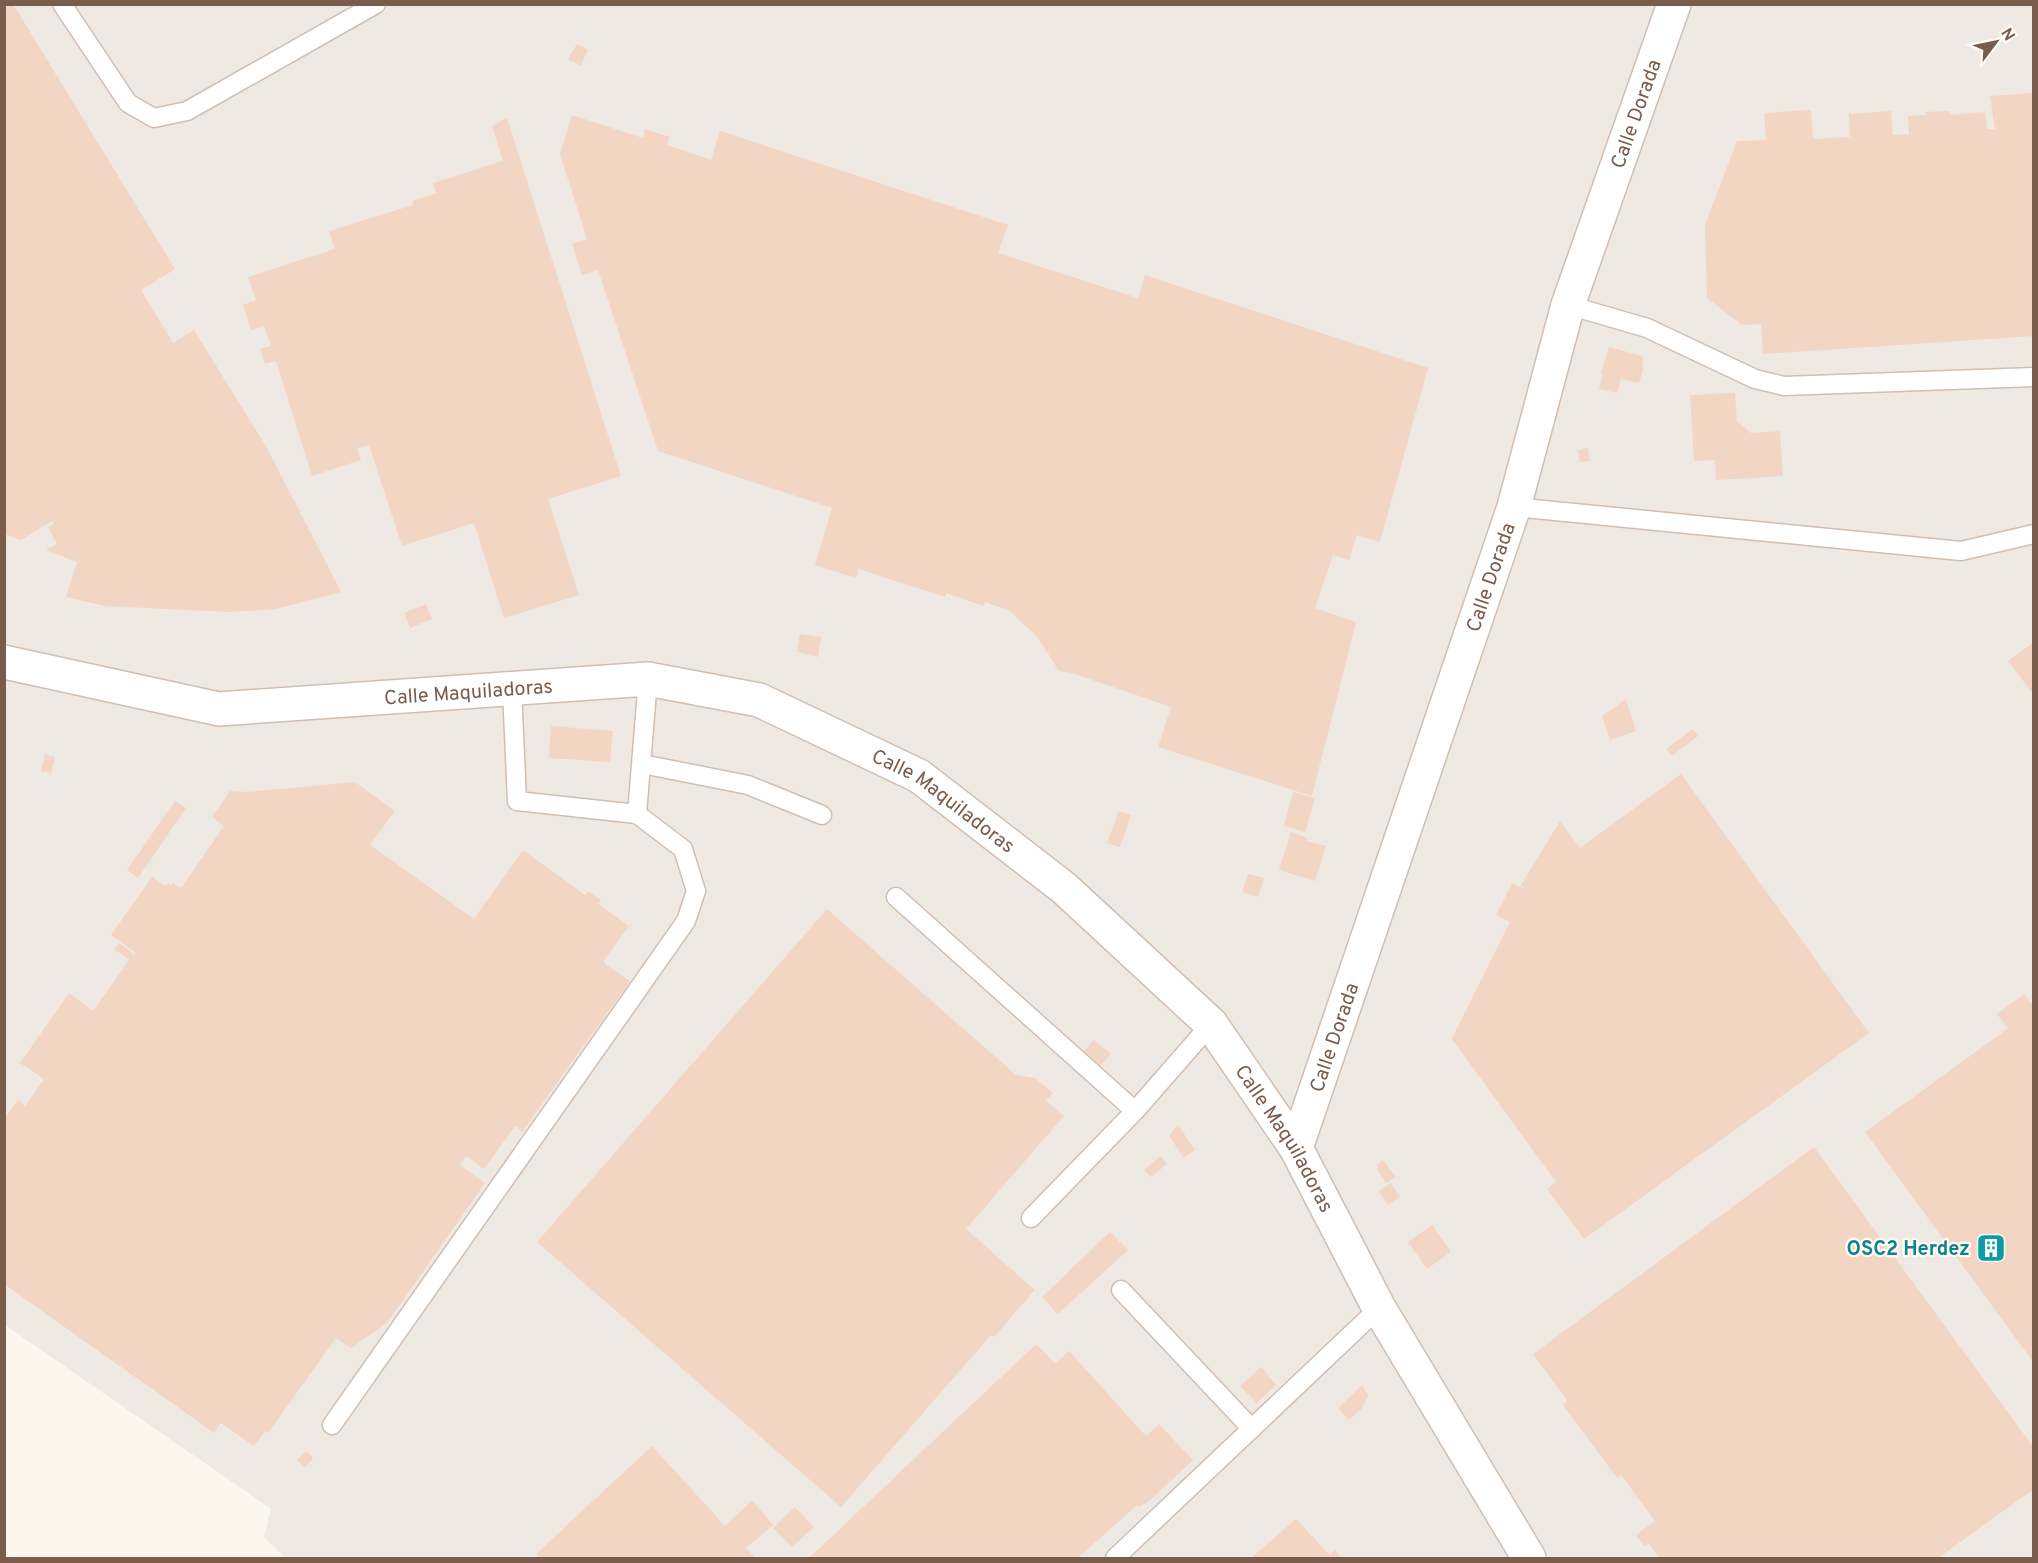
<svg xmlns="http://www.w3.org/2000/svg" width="2038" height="1563" viewBox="0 0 2038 1563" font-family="Overpass,sans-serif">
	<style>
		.industrial { fill: #efe9e4 }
		.building { fill: #f3d5c3 }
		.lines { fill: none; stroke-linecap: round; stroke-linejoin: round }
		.lane-casing { stroke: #d1beb0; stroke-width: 21 }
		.street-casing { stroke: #d1beb0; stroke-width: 36 }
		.lane { stroke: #fff; stroke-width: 18 }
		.street { stroke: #fff; stroke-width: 33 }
		.labels { text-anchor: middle; stroke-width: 4.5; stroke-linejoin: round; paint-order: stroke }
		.street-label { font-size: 20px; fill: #7a5c4d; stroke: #fffaf3 }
		.culture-label { font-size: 20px; font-weight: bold; fill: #0d838f; stroke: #fffaf3; text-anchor: end }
	</style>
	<rect width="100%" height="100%" fill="#fdf6ec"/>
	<path class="industrial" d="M5 5H2033V1558H286L264 1537 271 1509 5 1325Z"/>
	<g class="building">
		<path d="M4 4H13L175 269 141 290 173 343 194 330 267 448 341 592 276 609 229 612 105 606 66 597 77 562 46 550 57 544 48 527 54 524 52 521 21 540 4 534Z"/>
		<path d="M577 44 588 50 580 66 568 59Z"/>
		<path d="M2034 93V336L1763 354 1761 324 1742 325 1707 298 1705 225 1737 141 1766 140 1764 113 1811 110 1813 139 1850 137 1849 114 1891 111 1893 135 1909 134 1908 116 1926 115 1925 112 1949 111V115L1985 112 1987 129H1995L1990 96Z"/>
		<path d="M572 115 643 138 645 129 670 137 667 145 711 160 720 131 1008 225 998 253 1138 298 1145 275 1428 368 1380 542 1357 535 1349 560 1333 555 1315 608 1356 622 1312 796 1158 747 1171 707 1072 673 1059 671 1038 638 1010 611 985 602 984 606 946 593 945 597 859 569 856 578 815 565 832 508 658 451 598 270 582 275 572 244 587 239 560 154Z"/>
		<path d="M507 118 621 476 548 499 579 595 504 618 474 523 402 546 369 445 357 448 361 460 312 476 276 361 265 364 260 349 271 346 264 326 251 330 243 305 256 300 248 277 335 249 329 231 413 205 412 201 436 193 433 183 503 161 492 126Z"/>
		<path d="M1609 347 1642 356 1643 369 1639 383 1621 379 1617 393 1599 389 1603 374 1601 373Z"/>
		<path d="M1735 393 1737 421 1751 433 1780 431 1783 476 1716 480 1715 460 1694 461 1690 395Z"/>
		<path d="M1588 448 1590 461 1579 462 1578 450Z"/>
		<path d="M426 604 432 619 410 628 404 613Z"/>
		<path d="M800 634 821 637 818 657 797 652Z"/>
		<path d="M2034 642V695L2008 661Z"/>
		<path d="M1626 699 1636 731 1610 740 1602 716Z"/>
		<path d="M551 726 613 731 610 762 549 758Z"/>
		<path d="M1693 729 1698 736 1672 756 1666 749Z"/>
		<path d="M45 754 55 757 51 773 41 771Z"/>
		<path d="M1681 774 1869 1033 1584 1239 1547 1189 1556 1182 1452 1039 1510 922 1496 915 1512 883 1524 889 1521 885 1560 821 1580 848Z"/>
		<path d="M355 782 395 811 370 845 474 919 523 850 585 895 588 891 601 900 598 904 629 926 604 960V963L630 981 522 1132 515 1126 484 1169 466 1156 460 1165 485 1183 387 1323 351 1348 336 1338 268 1433 265 1431 254 1446 221 1423 214 1433 4 1284V1119L18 1100 25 1106 44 1079 20 1063 69 993 93 1011 129 960 114 949 119 943 134 954 135 952 111 935 152 877 165 886 168 883 171 886 173 883 181 888 224 826 212 817 230 791 249 792Z"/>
		<path d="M1293 792 1315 798 1305 832 1284 826Z"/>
		<path d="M175 801 186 808 138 878 127 870Z"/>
		<path d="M1119 811 1131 815 1120 847 1107 843Z"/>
		<path d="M1291 832 1308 838 1306 841 1326 846 1315 881 1279 870Z"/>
		<path d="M1248 874 1264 878 1258 897 1242 892Z"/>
		<path d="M827 909 1016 1075 1035 1078 1053 1093 1046 1101 1064 1116 966 1229 1035 1290 994 1337 991 1335 841 1507 537 1242Z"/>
		<path d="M2024 994 2034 1007V1363L1865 1132 2006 1030 2008 1028 1997 1014Z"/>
		<path d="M1094 1040 1111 1054 1100 1066 1084 1051Z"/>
		<path d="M1178 1125 1195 1150 1184 1158 1169 1136Z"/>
		<path d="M1814 1147 2034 1448V1489L1938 1558H1660L1649 1544 1644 1546 1636 1535 1655 1521 1621 1475 1617 1478 1563 1405 1567 1400 1533 1354Z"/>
		<path d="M1160 1156 1167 1164 1151 1177 1144 1170Z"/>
		<path d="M1383 1160 1396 1177 1386 1183 1377 1169 1378 1168 1377 1165Z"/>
		<path d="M1391 1183 1400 1197 1388 1205 1379 1191Z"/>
		<path d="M1432 1225 1451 1252 1427 1269 1408 1242Z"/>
		<path d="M1110 1232 1128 1250 1058 1314 1042 1297Z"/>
		<path d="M1036 1344 1055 1364 1069 1351 1146 1436 1159 1424 1193 1460 1148 1502 1139 1507 1137 1505 1078 1558H809Z"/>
		<path d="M1261 1367 1276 1385 1257 1403 1240 1386Z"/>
		<path d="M1362 1385 1368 1395 1362 1408 1349 1420 1338 1408Z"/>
		<path d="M652 1446 725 1526 752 1500 773 1525 746 1548 756 1558H540L536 1554Z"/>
		<path d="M306 1451 313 1458 305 1468 297 1460Z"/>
		<path d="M795 1507 814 1527 792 1547 773 1528Z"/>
		<path d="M1296 1519 1330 1555 1335 1550 1342 1558H1251Z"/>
	</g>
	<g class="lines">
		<g class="lane-casing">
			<g id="lane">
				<path d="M62 4 128 103 154 118 187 111 376 4"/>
				<path d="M1568 305 1647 328 1755 379 1784 386 2034 377"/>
				<path d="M1514 507 1961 551 2034 534"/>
				<path d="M642 764 748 785 822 815"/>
				<path d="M637 814 648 679"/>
				<path d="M896 897 1135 1111"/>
				<path d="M1031 1218 1135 1111 1211 1024"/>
				<path d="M1121 1290 1252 1429"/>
				<path d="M332 1425 686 921 696 891 683 849 637 814 517 801 512 689"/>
				<path d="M1115 1558 1379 1308"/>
			</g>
		</g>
		<g class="street-casing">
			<g id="street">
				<path id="s1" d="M4 662 219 709 648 679 759 700 919 776 1064 888 1211 1024 1296 1148 1379 1308 1529 1558"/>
				<path id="s2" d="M1296 1148 1514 507 1568 305 1674 4"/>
			</g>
		</g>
		<use href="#lane" class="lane"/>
		<use href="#street" class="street"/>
	</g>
	<defs>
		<g id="building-square" transform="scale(1.5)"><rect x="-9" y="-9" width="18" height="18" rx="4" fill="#0f9aa8" stroke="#fffaf3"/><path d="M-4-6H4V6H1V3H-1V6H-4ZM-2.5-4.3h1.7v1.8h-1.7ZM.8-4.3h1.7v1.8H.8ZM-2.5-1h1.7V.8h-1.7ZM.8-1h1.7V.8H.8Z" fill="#fff"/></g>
	</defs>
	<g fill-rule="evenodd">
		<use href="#building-square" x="1991" y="1248"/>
	</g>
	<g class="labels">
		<g class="street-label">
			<text dy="7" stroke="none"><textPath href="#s2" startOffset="1089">Calle Dorada</textPath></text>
			<text dy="7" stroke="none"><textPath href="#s2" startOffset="603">Calle Dorada</textPath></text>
			<text dy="7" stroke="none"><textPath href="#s1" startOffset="470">Calle Maquiladoras</textPath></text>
			<text dy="7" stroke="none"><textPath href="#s1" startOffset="974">Calle Maquiladoras</textPath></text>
			<text dy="7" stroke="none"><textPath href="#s2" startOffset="117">Calle Dorada</textPath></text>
			<text dy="7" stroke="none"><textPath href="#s1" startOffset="1460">Calle Maquiladoras</textPath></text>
		</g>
		<g class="culture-label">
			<text x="1970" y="1255">OSC2 Herdez</text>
		</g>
	</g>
	<rect width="2038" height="1563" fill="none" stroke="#7a5c4d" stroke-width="12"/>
	<g transform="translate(1996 42) rotate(58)" stroke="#fffaf3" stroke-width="4.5" paint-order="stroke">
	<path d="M0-4.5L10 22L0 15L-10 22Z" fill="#7a5c4d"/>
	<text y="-9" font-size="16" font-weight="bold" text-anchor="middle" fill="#7a5c4d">N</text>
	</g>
</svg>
